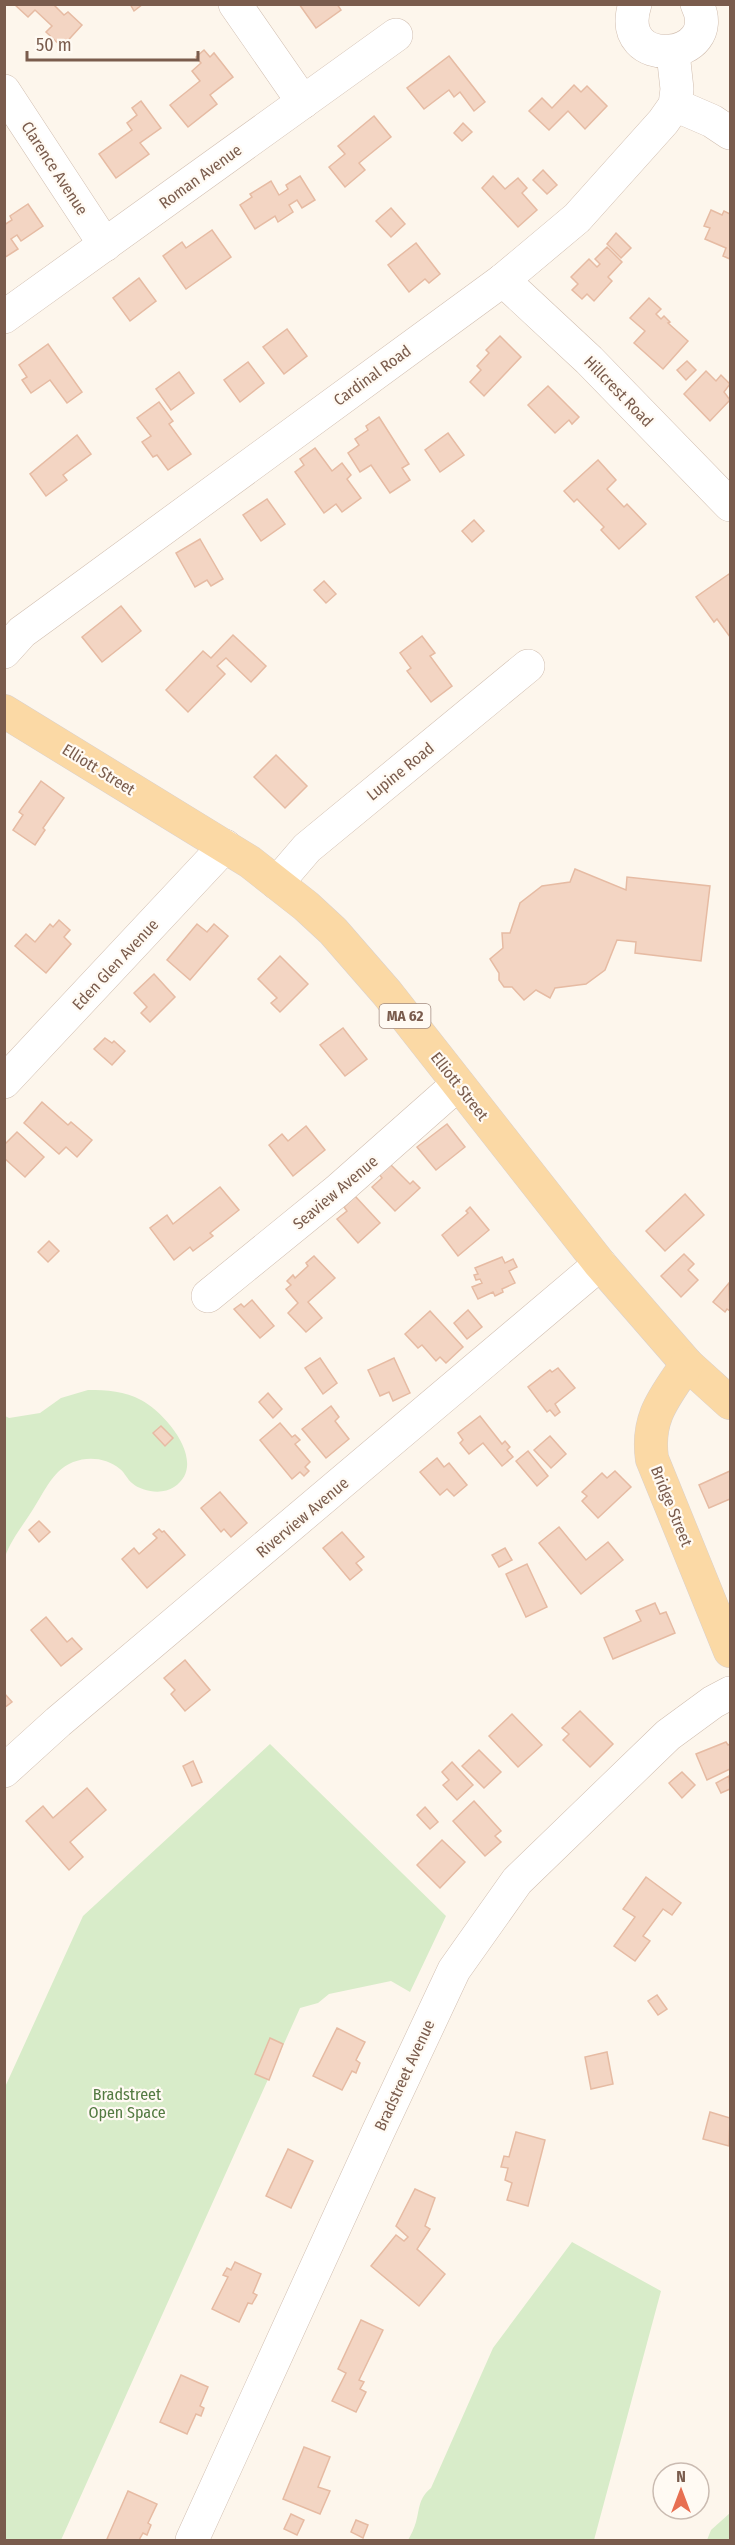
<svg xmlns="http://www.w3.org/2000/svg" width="735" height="2545" viewBox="0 0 735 2545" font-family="'Fira Sans Condensed',sans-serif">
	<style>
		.green { fill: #d8ecc9 }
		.building { fill: #f3d5c3; stroke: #e6bba3; stroke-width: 1.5 }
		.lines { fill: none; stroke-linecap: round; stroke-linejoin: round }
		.minor-casing { stroke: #d1beb0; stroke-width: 34 }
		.major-casing { stroke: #dad1cd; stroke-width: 34 }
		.minor { stroke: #fff; stroke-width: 33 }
		.major { stroke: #fbd9a5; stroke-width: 33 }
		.labels { text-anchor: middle; stroke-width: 4.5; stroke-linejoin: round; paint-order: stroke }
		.shield { fill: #fffaf3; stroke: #a28b7f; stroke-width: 1.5 }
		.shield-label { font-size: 15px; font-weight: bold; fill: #7a5c4d }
		.street-label { font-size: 16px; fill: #7a5c4d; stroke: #fffaf3 }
		.park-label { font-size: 16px; fill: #537a41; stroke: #fffaf3 }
	</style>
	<rect width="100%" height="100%" fill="#fdf6ec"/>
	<g class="green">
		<path d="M88 1390C107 1390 125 1391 141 1400 166 1413 209 1464 174 1487 163 1495 142 1492 132 1483 127 1479 125 1473 120 1469 102 1454 74 1456 58 1472 48 1482 42 1495 35 1506 25 1523 11 1539 5 1557V1416L9 1418 40 1413 61 1398Z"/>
		<path d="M270 1744 446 1916 410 1992 391 1981 329 1994 318 2003 300 2008 61 2540H5V2087L83 1916Z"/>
		<path d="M572 2242 661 2291 594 2540H408C411 2535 414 2529 416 2522 420 2508 418 2499 431 2488L493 2348Z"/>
		<path d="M730 2513V2540H707L711 2530Z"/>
	</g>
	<g class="building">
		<path d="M14 4H53L64 15 68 12 82 25 62 47 46 32 52 26 35 10 28 17Z"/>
		<path d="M130 4H143L134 11Z"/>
		<path d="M299 4H337L341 10 316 28Z"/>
		<path d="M204 50 210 57 214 53 233 77 210 95 217 104 188 127 170 105 200 81 192 71 201 63 196 57Z"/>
		<path d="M449 56 485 102 474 111 460 92 454 97 449 90 424 109 407 88Z"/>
		<path d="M574 85 581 92 587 86 607 106 585 129 568 111 549 130 529 111 542 98 552 108Z"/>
		<path d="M141 101 161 128 140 143 149 154 116 178 99 154 132 130 127 123 137 115 132 108Z"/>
		<path d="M374 116 391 137 359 163 365 170 345 187 329 167 345 154 338 146Z"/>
		<path d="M463 123 472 132 462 141 454 133Z"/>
		<path d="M543 170 557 185 547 194 533 180Z"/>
		<path d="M300 176 315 200 302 208 297 200 289 205 293 212 278 222 275 216 255 229 240 205 252 197 250 194 271 181 279 195 288 189 286 185Z"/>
		<path d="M493 176 505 189 518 178 527 188 522 193 537 210 518 227 482 188Z"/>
		<path d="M28 204 43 226 21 241 17 235 11 239 18 249 4 258V225L12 220 10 216Z"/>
		<path d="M391 208 405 224 391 237 376 221Z"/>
		<path d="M711 210 722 215 724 211 730 214V259L723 256 726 248 705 239 710 228 704 226Z"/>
		<path d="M212 230 231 257 186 289 163 256 182 242 186 248Z"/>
		<path d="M616 233 631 248 621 258 607 244Z"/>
		<path d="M416 243 440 274 429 283 425 279 409 292 388 265Z"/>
		<path d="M607 247 622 262 608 277 612 281 594 301 587 294 582 299 572 290 578 284 571 277 589 259 597 267 600 264 595 259Z"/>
		<path d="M139 278 156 301 130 321 113 298Z"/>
		<path d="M649 298 661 309 656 314 661 319 664 316 670 322 668 323 688 341 663 369 634 343 645 331 630 318Z"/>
		<path d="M287 329 307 356 284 374 263 347Z"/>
		<path d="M500 336 521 357 484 396 470 382 481 370 477 366 489 353 486 350Z"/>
		<path d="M48 344 82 392 67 403 50 380 31 393 22 380 27 377 19 365Z"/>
		<path d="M687 361 696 370 686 380 677 370Z"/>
		<path d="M248 362 264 383 240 402 224 380Z"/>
		<path d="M706 371 716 381 721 375 730 384 724 392 730 400 710 421 684 394Z"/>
		<path d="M179 372 194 393 171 410 156 389Z"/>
		<path d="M548 386 579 417 572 424 569 420 555 433 528 405Z"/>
		<path d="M159 402 173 421 169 424 191 454 168 470 157 455 153 457 142 442 151 436 137 418Z"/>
		<path d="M379 417 409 464 402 468 410 480 390 493 371 465 360 472 348 453 359 445 355 439 368 430 366 426Z"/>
		<path d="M448 433 464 455 440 472 425 450Z"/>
		<path d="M77 435 91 454 63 475 67 480 46 496 30 474Z"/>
		<path d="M315 448 332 471 342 463 351 475 347 479 361 498 342 512 336 504 324 513 295 472 304 465 300 459Z"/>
		<path d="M598 460 616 480 607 489 624 507 627 504 646 524 619 549 601 530 604 527 577 499 574 502 564 491Z"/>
		<path d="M267 499 285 524 261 541 243 515Z"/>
		<path d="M474 520 484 531 472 542 462 531Z"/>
		<path d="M200 539 223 579 211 586 207 580 195 587 176 553Z"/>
		<path d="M729 574 730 576V637L717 619 714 622 696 597Z"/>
		<path d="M324 581 336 594 326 603 314 590Z"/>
		<path d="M121 606 141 631 102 662 82 637Z"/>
		<path d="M233 635 266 666 251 682 226 658 217 666 225 674 188 712 166 690 203 651 211 658Z"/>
		<path d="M422 636 435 653 430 656 452 686 431 702 407 671 411 668 400 653Z"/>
		<path d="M276 755 307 786 285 808 254 777Z"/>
		<path d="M41 781 64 798 43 828 45 830 35 845 13 830 23 815 19 812Z"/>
		<path d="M575 869 626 890 627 877 710 886 701 961 635 953 636 942 617 940 605 970 586 984 555 988 550 998 536 990 524 1000 512 987H504L499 980V973L490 959 503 948 502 933H510L520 903 542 886 570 882Z"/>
		<path d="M59 920 70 930 64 937 71 944 46 973 15 946 26 934 35 942 50 924 53 927Z"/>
		<path d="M197 924 207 932 214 924 228 936 190 980 167 960Z"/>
		<path d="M280 956 308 984 280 1012 271 1003 277 998 258 979Z"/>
		<path d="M154 974 175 997 150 1022 141 1013 147 1007 134 993Z"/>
		<path d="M343 1028 367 1059 345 1076 320 1045Z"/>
		<path d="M105 1038 112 1043 114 1041 125 1051 112 1065 94 1049Z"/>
		<path d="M42 1102 68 1125 71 1122 92 1140 77 1157 66 1147 59 1154 24 1123Z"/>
		<path d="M447 1124 465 1147 436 1170 417 1147Z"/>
		<path d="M306 1126 325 1150 293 1176 269 1145 282 1134 288 1141Z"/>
		<path d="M17 1132 44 1157 25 1177 4 1158V1145Z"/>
		<path d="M390 1164 410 1184 413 1181 420 1188 395 1211 372 1187 382 1178 379 1174Z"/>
		<path d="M220 1187 239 1210 210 1233 213 1236 193 1251 190 1247 174 1260 150 1228 167 1215 173 1224Z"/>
		<path d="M685 1194 704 1215 665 1251 646 1231Z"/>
		<path d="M355 1196 380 1223 358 1243 337 1219 347 1211 344 1207Z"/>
		<path d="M470 1207 489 1230 458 1256 442 1235 468 1213 466 1211Z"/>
		<path d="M49 1241 59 1251 48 1262 38 1252Z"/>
		<path d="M684 1254 694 1264 688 1270 698 1280 681 1297 661 1276Z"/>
		<path d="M314 1256 335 1278 308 1302 322 1318 306 1332 288 1313 298 1303 286 1289 291 1285 287 1281 293 1275 295 1278 308 1266 306 1263Z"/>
		<path d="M502 1257 505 1263 513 1259 517 1267 509 1271 515 1283 502 1289 503 1292 495 1296 493 1292 478 1299 472 1287 482 1283 480 1279 476 1280 474 1275 478 1274 475 1268Z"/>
		<path d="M729 1283 730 1311 727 1309 725 1312 713 1302Z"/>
		<path d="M252 1300 274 1326 260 1338 234 1309 241 1304 244 1307Z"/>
		<path d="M468 1310 482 1327 467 1339 454 1323Z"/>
		<path d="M430 1311 463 1347 446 1363 440 1357 436 1361 422 1345 418 1348 405 1334Z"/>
		<path d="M320 1358 337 1383 323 1394 305 1368Z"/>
		<path d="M394 1358 410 1393 393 1401 389 1392 380 1396 368 1370Z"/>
		<path d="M558 1368 575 1388 555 1404 560 1412 555 1416 550 1410 547 1412 528 1387 550 1370 552 1372Z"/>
		<path d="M268 1393 282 1409 273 1418 259 1402Z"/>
		<path d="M331 1406 339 1417 335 1421 349 1439 326 1458 302 1429Z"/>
		<path d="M480 1416 502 1444 505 1441 510 1447 507 1450 513 1457 502 1466 483 1443 469 1454 460 1443 463 1440 458 1433Z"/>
		<path d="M280 1423 292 1437 295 1435 300 1440 295 1444 310 1462 305 1467 309 1471 304 1476 300 1472 292 1479 260 1440Z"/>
		<path d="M161 1426 173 1438 165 1446 153 1433Z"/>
		<path d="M550 1436 566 1454 551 1468 534 1450Z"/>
		<path d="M528 1451 548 1476 537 1486 516 1461Z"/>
		<path d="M437 1458 444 1467 449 1463 467 1485 454 1496 447 1489 440 1495 420 1472Z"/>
		<path d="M615 1471 631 1487 598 1518 582 1501 587 1496 582 1492 602 1473 607 1478Z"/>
		<path d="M730 1471V1499L709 1508 699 1485Z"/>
		<path d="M220 1492 247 1523 231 1537 224 1529 221 1532 201 1508Z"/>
		<path d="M39 1521 50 1532 39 1542 29 1530Z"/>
		<path d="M559 1527 586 1560 608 1542 623 1560 581 1594 539 1543Z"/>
		<path d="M159 1529 162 1532 164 1531 185 1555 147 1588 122 1559 134 1548 139 1554 157 1538 153 1534Z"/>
		<path d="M342 1532 364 1557 356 1563 362 1570 350 1580 323 1548Z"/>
		<path d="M505 1548 512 1560 499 1567 492 1555Z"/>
		<path d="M527 1564 547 1607 526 1617 506 1574Z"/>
		<path d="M655 1603 660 1614 666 1612 675 1633 613 1659 604 1638 641 1621 636 1611Z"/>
		<path d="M46 1617 67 1642 72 1638 82 1649 61 1666 31 1630Z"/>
		<path d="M185 1660 210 1690 185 1711 171 1694 175 1690 164 1678Z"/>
		<path d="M4 1693 12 1702 4 1708Z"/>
		<path d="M580 1711 613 1744 590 1767 563 1740 569 1734 562 1728Z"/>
		<path d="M512 1714 542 1745 518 1767 489 1736Z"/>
		<path d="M726 1742 728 1745 730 1744V1769L707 1780 696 1754Z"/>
		<path d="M479 1750 501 1772 484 1788 462 1766Z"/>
		<path d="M193 1761 202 1782 192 1786 183 1766Z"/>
		<path d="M452 1762 473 1785 457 1800 443 1785 449 1780 442 1772Z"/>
		<path d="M682 1772 695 1785 682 1798 669 1783Z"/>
		<path d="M729 1776 730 1789 721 1793 716 1783Z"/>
		<path d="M87 1788 106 1810 70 1842 83 1857 69 1870 26 1821 43 1806 53 1818Z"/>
		<path d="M474 1801 501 1831 495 1836 501 1842 485 1856 453 1821Z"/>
		<path d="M425 1807 438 1822 430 1829 417 1815Z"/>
		<path d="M442 1840 465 1862 440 1888 417 1865Z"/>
		<path d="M646 1877 681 1903 672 1915 663 1909 643 1936 650 1941 635 1961 614 1946 635 1917 623 1909Z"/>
		<path d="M657 1995 667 2009 658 2015 648 2001Z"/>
		<path d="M337 2028 365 2042 356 2060 360 2063 356 2073 352 2071 342 2090 313 2076Z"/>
		<path d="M270 2038 283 2044 269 2080 255 2074Z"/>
		<path d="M607 2052 613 2084 591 2089 585 2057Z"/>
		<path d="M710 2112 730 2118 729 2146 703 2139Z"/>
		<path d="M516 2132 545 2140 528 2206 507 2200 512 2183 505 2180 508 2168 501 2167 504 2156 509 2157Z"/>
		<path d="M288 2149 313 2161 291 2208 266 2196Z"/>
		<path d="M415 2189 435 2198 425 2226 430 2229 417 2249 445 2274 419 2306 371 2266 396 2235 404 2241 408 2237 396 2226Z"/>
		<path d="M235 2262 261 2274 253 2293 257 2295 252 2304 248 2303 239 2322 212 2309 228 2277 223 2275 227 2268 231 2270Z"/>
		<path d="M361 2320 383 2330 359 2380 364 2382 360 2389 366 2392 356 2412 332 2401 346 2373 338 2369Z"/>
		<path d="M181 2375 208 2387 200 2406 204 2408 201 2416 196 2414 187 2434 160 2422Z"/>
		<path d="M304 2447 330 2457 318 2487 330 2491 320 2514 283 2499Z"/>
		<path d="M128 2491 157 2504 148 2523 151 2525 147 2535 143 2533 139 2540H110L107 2539Z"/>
		<path d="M291 2514 304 2520 297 2535 284 2529Z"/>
		<path d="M356 2520 368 2525 363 2538 351 2532Z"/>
	</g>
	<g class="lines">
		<g class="minor-casing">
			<g id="minor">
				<path d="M235 4 303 102"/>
				<path d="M635 4C613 73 725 61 697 4"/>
				<path d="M4 91 105 245"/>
				<path d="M675 105 712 121 730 133"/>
				<path d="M503 280 589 360 730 505"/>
				<path d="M4 317 396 35"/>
				<path d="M4 652 22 632 44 616 503 280 577 218 663 122 675 105 677 89 673 53"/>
				<path d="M277 883 307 848 528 666"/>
				<path d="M4 1082 225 846"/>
				<path d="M208 1296 337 1191 458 1084"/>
				<path d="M4 1771 58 1722 600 1264"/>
				<path d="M192 2540 378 2132 454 1970 517 1881 668 1735 713 1702 730 1693"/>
			</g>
		</g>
		<g class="major-casing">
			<g id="major">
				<path d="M4 711 250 862 306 906 333 931 387 993 600 1264 687 1364 730 1403"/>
				<path d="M687 1364C665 1397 646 1417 652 1459L730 1651"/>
			</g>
		</g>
		<use href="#minor" class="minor"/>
		<use href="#major" class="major"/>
	</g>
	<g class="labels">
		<rect class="shield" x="379.5" y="1004" width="51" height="24" rx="4.5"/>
		<g class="shield-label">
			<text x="405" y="1021">MA 62</text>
		</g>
		<g class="street-label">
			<text transform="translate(55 168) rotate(57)" y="6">Clarence Avenue</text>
			<text transform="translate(200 176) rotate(-36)" y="6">Roman Avenue</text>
			<text transform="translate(372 375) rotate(-36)" y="6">Cardinal Road</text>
			<text transform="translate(619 391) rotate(46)" y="6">Hillcrest Road</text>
			<text transform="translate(99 769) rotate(32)" y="6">Elliott Street</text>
			<text transform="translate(400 771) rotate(-39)" y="6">Lupine Road</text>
			<text transform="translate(115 964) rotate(-47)" y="6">Eden Glen Avenue</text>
			<text transform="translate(460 1086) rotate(52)" y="6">Elliott Street</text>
			<text transform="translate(335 1192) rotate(-40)" y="6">Seaview Avenue</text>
			<text transform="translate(672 1506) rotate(68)" y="6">Bridge Street</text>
			<text transform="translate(302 1517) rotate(-40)" y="6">Riverview Avenue</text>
			<text transform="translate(404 2075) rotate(-65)" y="6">Bradstreet Avenue</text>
		</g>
		<g class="park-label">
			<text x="127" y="2100">Bradstreet<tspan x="127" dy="18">Open Space</tspan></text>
		</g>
	</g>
	<rect width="735" height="2545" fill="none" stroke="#7a5c4d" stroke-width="12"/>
	<g transform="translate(681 2491)"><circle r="28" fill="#fffaf3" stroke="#cabbb1" stroke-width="1.5"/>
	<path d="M0-4.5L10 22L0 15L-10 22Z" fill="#e76f51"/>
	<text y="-9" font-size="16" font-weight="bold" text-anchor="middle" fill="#7a5c4d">N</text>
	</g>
	<path d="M27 51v9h171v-9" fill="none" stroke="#7a5c4d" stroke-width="3"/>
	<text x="36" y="51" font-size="18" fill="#7a5c4d" stroke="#fffaf3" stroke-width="4.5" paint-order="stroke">50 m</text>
</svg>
